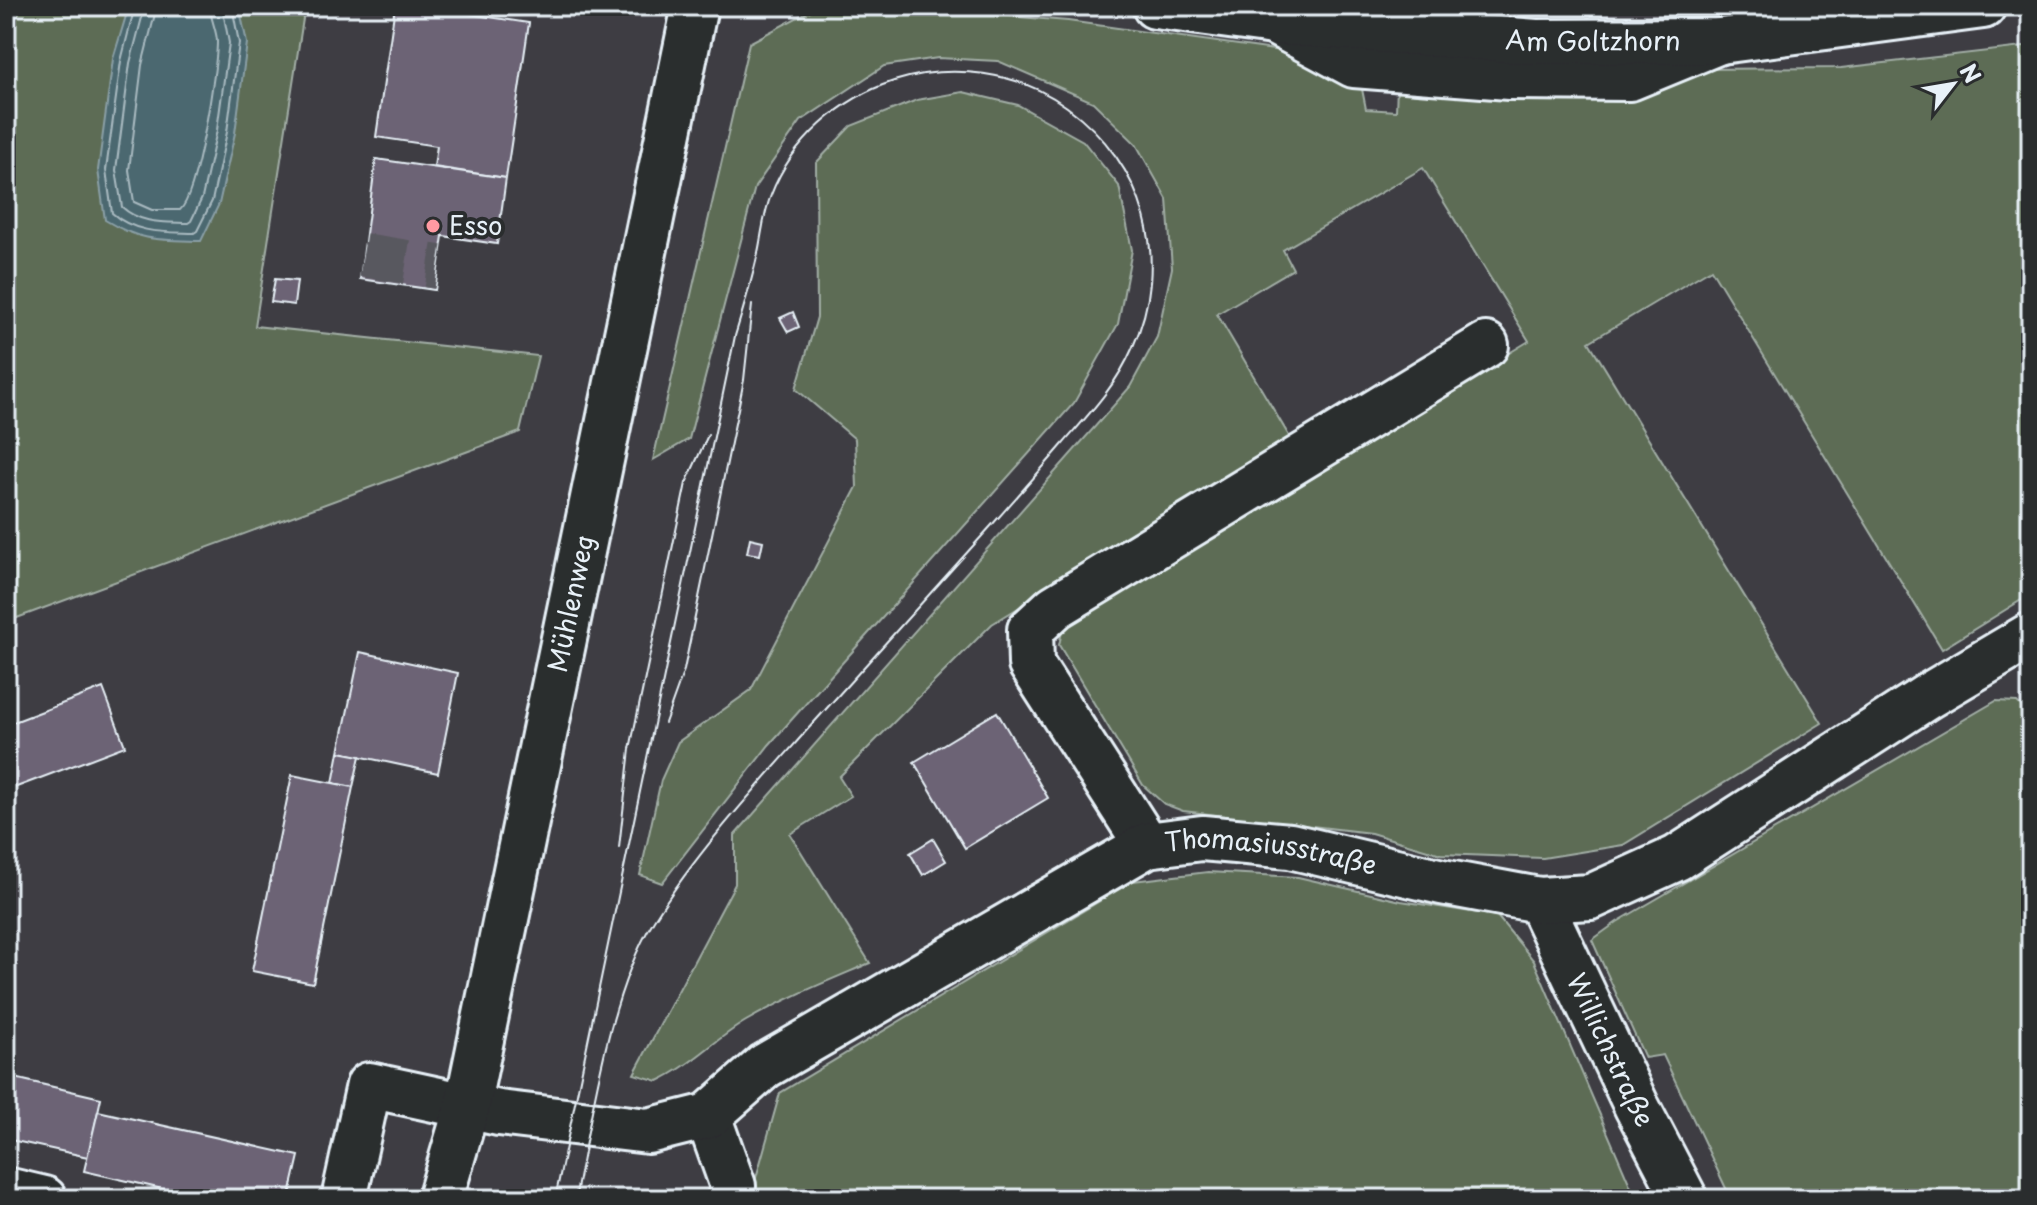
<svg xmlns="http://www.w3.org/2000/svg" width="2037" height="1205" viewBox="0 0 2037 1205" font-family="'Playpen Sans',sans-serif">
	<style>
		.green { fill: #5d6c55; stroke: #a2aea6; stroke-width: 2 }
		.water { fill: #4b686f; stroke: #8a9fa6; stroke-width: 2 }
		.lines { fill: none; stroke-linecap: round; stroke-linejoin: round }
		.shore { stroke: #a9bac1; stroke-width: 2 }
		.building { fill: #6c6374; stroke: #e8f1f8; stroke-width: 2 }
		.minor-tunnel { stroke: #58585e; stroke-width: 44; stroke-dasharray: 44 22; stroke-linecap: butt }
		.minor-casing { stroke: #e8f1f8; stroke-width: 50 }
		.major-casing { stroke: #e8f1f8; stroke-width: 50 }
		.minor { stroke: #2a2d2e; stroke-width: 44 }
		.major { stroke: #2a2d2e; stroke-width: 44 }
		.tram { stroke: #e8f1f8; stroke-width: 2 }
		.poi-dot { fill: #ff9aa2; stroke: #2a2d2e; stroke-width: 3 }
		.labels { text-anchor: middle; stroke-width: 8; stroke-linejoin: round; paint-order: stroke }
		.street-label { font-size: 26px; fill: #e8f1f8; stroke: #2a2d2e }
		.poi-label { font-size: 26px; fill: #e8f1f8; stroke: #2a2d2e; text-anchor: start }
	</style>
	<rect width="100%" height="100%" fill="#3e3d43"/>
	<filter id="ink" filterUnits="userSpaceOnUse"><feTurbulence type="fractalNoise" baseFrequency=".0125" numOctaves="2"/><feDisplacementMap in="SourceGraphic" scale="16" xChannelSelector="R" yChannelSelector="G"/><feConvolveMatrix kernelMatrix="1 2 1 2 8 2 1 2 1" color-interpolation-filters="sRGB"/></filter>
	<g filter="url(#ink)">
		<g class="green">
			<path d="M6 6H305L255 326 538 356 520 432 6 622Z"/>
			<path d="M819 6 901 7 1068 21 1310 55 1360 79 1366 109 1396 111 1397 87 1520 94 1663 89 1699 69 1841 68 2031 46V594L1942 649 1711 269 1589 342 1822 723 1623 845 1543 858 1441 854 1371 833 1183 811 1164 804 1143 785 1059 645 1064 622 1529 341 1423 168 1283 250 1293 269 1217 314 1292 441 992 624 839 777 851 796 790 834 870 963C828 981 785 998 746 1021 715 1039 691 1066 658 1081L634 1074 735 884V835L1130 387 1157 337 1172 268 1167 199 1136 144 1093 102 998 61 938 58 884 66 801 121 755 187 689 439 653 460 749 43Z"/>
			<path d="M963 92 1018 105 1083 141 1119 186 1132 250 1118 324 1074 403 769 745 662 883 640 875 661 780 678 742 751 690 857 487 855 439 796 389 817 317 816 163 851 126 917 100Z"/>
			<path d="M1996 701 2017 702 2031 715V1199H1731L1663 1055 1645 1058 1592 940 1617 922Z"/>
			<path d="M1208 872 1298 877 1401 901 1497 916 1534 961 1636 1199H750L780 1093 1133 881Z"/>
		</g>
		<path class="water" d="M129 6H239L247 43 235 133 219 204 201 241C160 240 141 242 105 220L98 170 113 59Z"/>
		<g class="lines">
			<g class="shore">
				<path d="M135 6 121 61 106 170 112 213C135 234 165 232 194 233L197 231 212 201 227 132 239 43 232 6"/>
				<path d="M145 6 130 63 116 170 122 207C140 224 164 222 188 223L191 221 202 198 217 130 229 43 222 6"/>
				<path d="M157 6 142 65 129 170 134 202 152 210H180C197 196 217 69 217 42 217 30 210 19 210 6"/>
			</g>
		</g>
		<g class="building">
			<path d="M395 6H416L529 23 506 178 434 167 437 146 376 137Z"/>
			<path d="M376 159 506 178 497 244 443 236 435 290 360 279Z"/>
			<path d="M275 279 297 281 294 305 271 302Z"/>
			<path d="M793 312 799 327 788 332 780 318Z"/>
			<path d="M750 538 763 541 760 555 747 553Z"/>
			<path d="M360 652 458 673 438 773 339 752Z"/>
			<path d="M103 688 125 746 6 791V725Z"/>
			<path d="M997 712 1048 798 965 848 914 762Z"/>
			<path d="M339 752 360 756 353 787 333 783Z"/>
			<path d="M292 775 353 787 313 983 252 971Z"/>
			<path d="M933 839 946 861 923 875 910 853Z"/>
			<path d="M6 1076 101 1098 88 1157 6 1139Z"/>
			<path d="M98 1111 299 1156 289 1199H206L84 1171Z"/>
		</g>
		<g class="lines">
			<path class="minor-tunnel" d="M363 255 438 267"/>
			<g class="minor-casing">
				<g id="minor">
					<path d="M1274 22 1354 65 1509 77 1630 78 1720 41"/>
					<path d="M1147 845 1031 664 1030 630 1055 607 1486 345"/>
					<path id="s1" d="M1539 900 1637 1107 1685 1199"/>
					<path d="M708 1116 733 1186 730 1199"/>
					<path d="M6 1190 44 1199"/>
					<path id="s2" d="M344 1199 369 1085 499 1113 648 1131 708 1116 765 1066 1147 845 1202 838 1290 846 1442 882 1539 900 1591 897 1677 858 1928 696 2031 635"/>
					<path id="s3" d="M440 1199 467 1107 695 6"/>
				</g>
			</g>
			<g class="major-casing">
				<g id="major">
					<path id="s4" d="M1155 6 1274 22 1536 42 1720 41 1983 6"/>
				</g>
			</g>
			<use href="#minor" class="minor"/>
			<use href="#major" class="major"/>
			<g class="tram">
				<path d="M665 723 684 670 744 380 752 305"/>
				<path d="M619 848 630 749 686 483 708 435"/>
				<path d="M555 1199 735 336C743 310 751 283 757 257 762 236 763 215 771 195 791 142 841 98 894 81 950 63 1019 71 1067 107 1145 164 1173 260 1132 349 1116 386 1089 414 1063 444 1039 472 1015 499 991 526 930 594 869 661 808 729 754 790 698 851 654 920 609 992 592 1115 575 1199"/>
			</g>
		</g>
	</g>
	<circle class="poi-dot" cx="433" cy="226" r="8"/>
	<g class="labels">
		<g class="street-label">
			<text dy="9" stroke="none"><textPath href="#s4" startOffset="440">Am Goltzhorn</textPath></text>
			<text dy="9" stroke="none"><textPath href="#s3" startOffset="610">Mühlenweg</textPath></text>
			<text dy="9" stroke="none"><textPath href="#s2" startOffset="1104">Thomasiusstraße</textPath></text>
			<text dy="9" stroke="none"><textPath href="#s1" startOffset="166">Willichstraße</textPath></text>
		</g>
		<g class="poi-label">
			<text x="449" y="235">Esso</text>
		</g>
	</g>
	<rect width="2037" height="1205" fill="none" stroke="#2a2d2e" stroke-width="32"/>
	<rect x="16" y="16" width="2005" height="1173" fill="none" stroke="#e8f1f8" stroke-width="3" filter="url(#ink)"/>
	<g transform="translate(1953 84) rotate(59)" stroke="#2a2d2e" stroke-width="6" paint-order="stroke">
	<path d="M0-6L14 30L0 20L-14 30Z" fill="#e8f1f8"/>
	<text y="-12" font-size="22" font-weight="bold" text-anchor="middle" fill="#e8f1f8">N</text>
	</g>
</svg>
